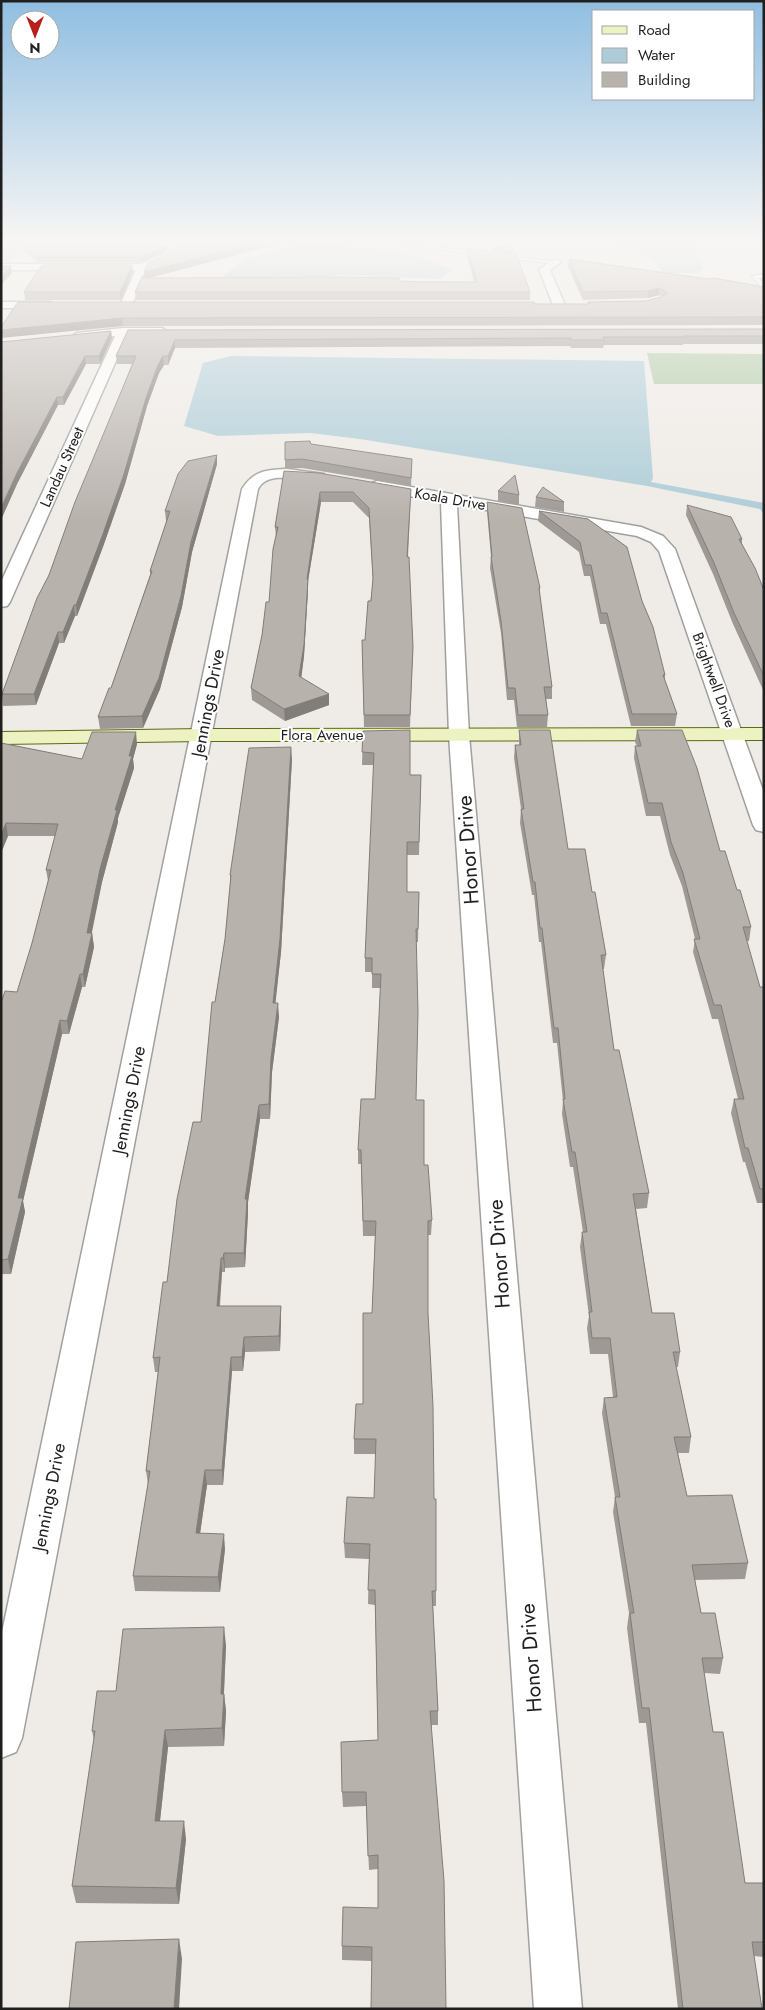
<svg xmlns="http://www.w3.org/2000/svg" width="765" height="2010" viewBox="0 0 765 2010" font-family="Jost,sans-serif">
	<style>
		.forest { fill: #abc9a1 }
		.water { fill: #adccd7 }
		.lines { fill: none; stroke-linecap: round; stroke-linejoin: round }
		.lane-casing { stroke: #a0a0a0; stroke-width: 2 }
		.street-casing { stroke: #a0a0a0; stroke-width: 3 }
		.secondary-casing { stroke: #5d6913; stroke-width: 2 }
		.lane { fill: #fff; fill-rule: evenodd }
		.street { fill: #fff; fill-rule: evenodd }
		.secondary { fill: #edf2c2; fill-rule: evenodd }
		.wall { fill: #9e9995 }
		.shaded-wall { fill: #817d79 }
		.building { fill: #b8b2ad; stroke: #817d79 }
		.labels { text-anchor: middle; stroke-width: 4; stroke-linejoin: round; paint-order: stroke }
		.far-street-label { font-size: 15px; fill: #1f1f1f; stroke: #fff }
		.street-label { font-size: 18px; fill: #1f1f1f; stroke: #fff }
		.near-street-label { font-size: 21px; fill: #1f1f1f; stroke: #fff }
	</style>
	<rect width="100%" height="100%" fill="#efece7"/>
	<path class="forest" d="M647 353 764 354V384H654Z"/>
	<g class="water">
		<path d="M1 241H107L85 249 31 246 8 261H1Z"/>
		<path d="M593 241H691L703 269 697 273H663C647 247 620 247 593 241Z"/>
		<path d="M298 243C351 245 404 246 451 270L440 279 340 275 266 284 213 283 245 260Z"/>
		<path d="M231 356 644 361 653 478 651 482 764 503V515L760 509 647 486 360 439 310 433 218 436 184 426 203 363Z"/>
	</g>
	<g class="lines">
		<g class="lane-casing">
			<g id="lane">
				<path d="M372 241H389L559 262 556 264Z"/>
				<path d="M764 274V278H759L764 285V291L752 276Z"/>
			</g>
		</g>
		<g class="street-casing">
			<g id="street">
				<path d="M197 241H212L147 269 132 305 126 308 120 305 136 270H1V264H141Z"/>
				<path d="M556 259 561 262 550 270 565 305 559 308 553 305 539 269Z"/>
				<path d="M1 302H50L56 305 50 308H1Z"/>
				<path d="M123 328H162L168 332 162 336H127L10 602 7 606 1 607V582L115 336 77 341 71 337 77 333Z"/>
				<path d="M287 469 324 474 326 477 324 480C305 485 270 467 258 489L22 1738 16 1752 1 1758V1637L242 489C254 470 267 470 287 469Z"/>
				<path d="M377 481 641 527 663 536 675 549 764 793V832L756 830 753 825 659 551 651 542 637 536 457 505 469 735 582 2009H534L449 735 441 502 372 489 369 486 372 483Z"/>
			</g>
		</g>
		<g class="secondary-casing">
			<path id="secondary" d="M764 728V740L202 741 1 744V732L202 729Z"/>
		</g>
		<use href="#lane" class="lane"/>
		<use href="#street" class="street"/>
		<use href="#secondary" class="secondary"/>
	</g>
	<g class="wall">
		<path d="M274 244V245L149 278 474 282 467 255V248L492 251V248L513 251V253L530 292V300H136L135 292 143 278H145L144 272Z"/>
		<path d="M23 246H167V251L141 262H38L24 252Z"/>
		<path d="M569 259 764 287V325L123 326 18 302 588 304V302L646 301 662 297 659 295 648 298 583 300 568 267Z"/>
		<path d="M133 272 121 300H25L24 292Z"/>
		<path d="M764 329V344H683V345H604L603 348H571L570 346 175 348 168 365H164L159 373 147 406 125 484 104 544 77 616H75L64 643H59L36 705 3 706 2 694 132 364H117L116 356 128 330Z"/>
		<path d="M111 331 112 338 100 364H86L64 405H58L18 482 1 342Z"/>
		<path d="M311 444 412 459 411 486 302 468 285 469V460Z"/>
		<path d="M217 455V464L192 552 182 607 160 689 143 728 100 729 98 717 111 688 150 575V571L167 521H166L165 511Z"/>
		<path d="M284 471 411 489 408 557 413 647 410 727H364L362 640H365L373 582 369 518 353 502H321L308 581V590L304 656 301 677 329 705 285 721 252 700 251 688 269 602 276 537 275 527Z"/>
		<path d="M498 491 519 495V505L498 501Z"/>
		<path d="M536 497 564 502V512L535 507Z"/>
		<path d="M487 502 540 588V596L552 687V699H546L548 715 547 727H517L514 700H507L501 633 490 568 491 557 487 512Z"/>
		<path d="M687 505 742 539V544L764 590V692L733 624 713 574 686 515Z"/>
		<path d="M539 511 588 519 642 601 665 675V680L677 714 675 726H631L606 624H600L590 576H584L579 552 538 521Z"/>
		<path d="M519 730 568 849 592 892 606 955 604 969H603L614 1050 649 1193 647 1208 636 1209 652 1313 680 1352 678 1367H676L691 1437 689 1453H678L687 1496 748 1563 745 1579 695 1580 701 1613 723 1658 720 1674 704 1673 713 1732 745 1883H764V1957L754 1956 762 2009H678L646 1723H639L627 1628 629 1613 613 1512 615 1497 602 1413 604 1398 613 1397 608 1354H590L587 1328 589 1316 580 1247 582 1232H583L573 1167H570L562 1114 563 1101 557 1043H553L541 942H539L534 895H532L520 823 521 809 514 758 515 745H519Z"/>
		<path d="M637 730 720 851 737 890 751 927 749 941H746L760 987H764V1203H757L745 1162H743L731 1113 734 1099H738L718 1019H712L693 952 695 939 682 886 670 855 660 816H646L634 758 635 746H637L635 742Z"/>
		<path d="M363 731 410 775H421L419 855H407V892H419L418 942H416V1100L424 1165 432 1220 431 1235H428V1313L436 1591V1606H433L438 1711V1725H432L372 1961 342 1960V1946L378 1908V1869L369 1870 366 1806 343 1807 342 1792 378 1740 375 1605 368 1604 369 1559 345 1558 344 1543 374 1498 376 1454H354V1439L363 1404 372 1313 375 1236H363L361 1164H358V1150L375 1099 381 988H372V972H365V958L374 765H362Z"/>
		<path d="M1 743 82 759 137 744 133 759 134 768 118 818V822L102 882 91 933H92L94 947 85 987H82L69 1034H62L23 1201 25 1212 11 1274H2L1 1276V1003L17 992 32 943 48 881 46 870 55 836H8L1 853Z"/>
		<path d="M292 759 281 952 275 1003 279 1017 272 1072 270 1119H260L248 1202V1213L245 1267 225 1268V1272H222L220 1306H281V1321L280 1351 245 1352 243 1371H232L223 1485H207L200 1533 225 1549 220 1592 135 1591 133 1576 148 1484 146 1471 158 1372H155L153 1358 167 1282 201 1122 215 1002 225 939 230 885V875Z"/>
		<path d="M226 1645 224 1694 226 1711 224 1746 168 1747 160 1821 186 1839 179 1904 76 1903 72 1886 94 1740 92 1731 116 1691Z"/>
	</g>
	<g class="shaded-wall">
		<path d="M262 241H283L274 244V245L145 279 144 272Z"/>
		<path d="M167 246V251L141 262 140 257Z"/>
		<path d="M132 265 133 272 121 300 120 292Z"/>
		<path d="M11 266 12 273 1 285V277Z"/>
		<path d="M659 288V295L648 298V291Z"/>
		<path d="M122 318 123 326 1 338V330Z"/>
		<path d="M111 331 112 338 100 364 99 356Z"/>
		<path d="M175 340V348L168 365V356Z"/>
		<path d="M85 356 86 364 64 405 63 397Z"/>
		<path d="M163 356 164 365 159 373 147 406 125 484 104 544 77 616 76 605 146 398 158 365Z"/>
		<path d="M57 397 58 405 18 482 1 520V508L17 473Z"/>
		<path d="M217 455V464L192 552 182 607 160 689 143 728 142 716Z"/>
		<path d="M320 492 321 502 308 581V590L304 656 300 688 299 676 307 579Z"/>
		<path d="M74 605 75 616 64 643 63 632Z"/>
		<path d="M58 632 59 643 36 705 34 694Z"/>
		<path d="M329 694V705L285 721 284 709Z"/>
		<path d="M136 732 137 744 133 759 134 768 118 818V822L102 882 89 947 87 933 100 869 129 756Z"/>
		<path d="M291 747 292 759 281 952 274 1017 273 1003Z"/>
		<path d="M6 823 8 836 1 853V835Z"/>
		<path d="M92 933 94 947 85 987 83 974Z"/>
		<path d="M80 974 82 987 69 1034 67 1021Z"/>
		<path d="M278 1003 279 1017 272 1072 270 1119 269 1104 271 1058Z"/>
		<path d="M60 1020 62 1034 23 1201 25 1212 11 1274 8 1259 18 1198Z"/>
		<path d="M259 1105 260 1119 248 1202V1213L245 1267 244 1253 245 1199Z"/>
		<path d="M224 1253 225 1268V1272L223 1258Z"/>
		<path d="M221 1258 222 1272 218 1321 217 1306Z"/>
		<path d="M281 1306V1321L280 1351 279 1336Z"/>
		<path d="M244 1337 245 1352 243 1371 242 1357Z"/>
		<path d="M231 1357 232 1371 223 1485 222 1470Z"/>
		<path d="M205 1470 207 1485 198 1548 196 1533Z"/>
		<path d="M224 1534 225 1549 220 1592 218 1577Z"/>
		<path d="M224 1627 226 1645 223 1711 221 1694Z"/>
		<path d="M224 1694 226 1711 224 1746 222 1728Z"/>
		<path d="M165 1730 168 1747 158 1839 155 1821Z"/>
		<path d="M184 1821 186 1839 179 1904 176 1888Z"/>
		<path d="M179 1939 182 1959 179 2009H174Z"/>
	</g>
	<g class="building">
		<path d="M199 241H262L144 272 148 263Z"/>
		<path d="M511 245 513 251 492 248Z"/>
		<path d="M23 246H167L140 257H37Z"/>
		<path d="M467 248 516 254 530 292H135L143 275V278L334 277 399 278 400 281 419 282H477Z"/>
		<path d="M569 259 708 279 714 278 764 287V317L122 318 1 330V327L18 302H534L535 304H589L588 302 646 301 661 297 668 293 659 288 648 291 583 292Z"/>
		<path d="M42 265H132L120 292H24Z"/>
		<path d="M1 266H11L1 277Z"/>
		<path d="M764 329V336H683L684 337H603L604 340H571V338L175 340 168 356H163L158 365 146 398 124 474 103 534 76 605H74L63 632H58L34 694H2L37 598 49 575 75 502 136 356H116L128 330Z"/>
		<path d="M111 331 99 356H85L63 397H57L17 473 1 508V342Z"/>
		<path d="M310 441 311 444 412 459 411 478 302 459 285 460V442Z"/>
		<path d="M217 455 191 542 181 596 159 678 142 716 98 717 109 688H111L152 571H150L170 511H165L178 474 188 461Z"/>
		<path d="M284 471 319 473 411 489 407 557H409L413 647 410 715H364L362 640H365L368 601H371L373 578 369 508 353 492H320L307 579H308L304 645 299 676 329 694 284 709 251 688 262 635 266 602H269L273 549 278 527H275Z"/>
		<path d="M515 475 519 495 498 491Z"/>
		<path d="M543 487 564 502 536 497Z"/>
		<path d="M487 502 522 508 540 588H539L552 687H544L548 715H518L515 688H508L501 621 491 557H492Z"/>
		<path d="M687 505 731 517 742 539H739L755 568 764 590V676L734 613 714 563Z"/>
		<path d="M539 511 588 519 627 547 642 601 653 627 665 675H663L677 714H632L607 613H601L591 565H585L580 542Z"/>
		<path d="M410 730V775H421L419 842H407V892H419L418 929H416L418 1012 416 1100H424V1165H428L432 1220 428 1221V1313L433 1406 434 1499H436V1591H432L438 1711H430L444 1881 446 2009H371L372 1947 342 1946 343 1907 378 1908V1855L368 1856 366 1792H342L341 1742 378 1740 375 1590H368L370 1544 344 1543 347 1497 374 1498 376 1439H354L356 1404H363V1313H372L376 1221H363L361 1150H358L361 1099H375L381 974H372V958H365L374 753 362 752 363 731Z"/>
		<path d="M519 730H550L568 849H585L592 892H595L606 955H601L614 1050H619L649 1193 633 1194 652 1313H674L680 1352H673L691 1437H674L687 1496 732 1495 748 1563 692 1565 701 1613H715L723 1658H702L713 1732H723L745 1883H764V1942H752L762 2009H683L649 1708H642L630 1613H634L615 1497H620L604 1398 617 1397 610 1338H592L589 1312H592L582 1232H587L575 1152H572L563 1099H565L558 1028H554L542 928H540L535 882H533L521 809H524L515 745H521Z"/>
		<path d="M637 730H682L697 768 720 851H725L737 890H740L751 927H743L760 987H764V1189H760L748 1148H745L734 1099H744L721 1005H714L694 939H700L683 873 671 842 662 803H648L635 746H641Z"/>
		<path d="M92 732H136L129 756H132L115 810H117L100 869 87 933H92L83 974H80L67 1021 60 1020 18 1198H23L8 1259 1 1260V1003L5 991 17 992 32 943 51 870H46L58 824 6 823 1 835V743L82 759Z"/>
		<path d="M291 747 280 939 273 1003H278L271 1058 269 1104 259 1105 245 1199H247L244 1253H224L223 1258H221L217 1306H281L279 1336 244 1337 242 1357H231L222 1470H205L196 1533 224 1534 218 1577 133 1576 150 1471H146L160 1357 153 1358 163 1282H167L177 1199 193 1122H201L212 1002H215L225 939 231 875H230L249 748Z"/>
		<path d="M224 1627 221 1694H224L222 1728 165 1730 155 1821H184L176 1888 72 1886 95 1731H92L97 1691H116L123 1629Z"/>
		<path d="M179 1939 174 2009H69L76 1942Z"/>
	</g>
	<linearGradient id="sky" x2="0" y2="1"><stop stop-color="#90bee1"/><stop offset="0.46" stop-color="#f8f6f4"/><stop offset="1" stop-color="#f8f6f4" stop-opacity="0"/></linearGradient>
	<rect width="765" height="523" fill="url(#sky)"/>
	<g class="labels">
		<g class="far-street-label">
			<text transform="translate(62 467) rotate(-66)" y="5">Landau Street</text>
			<text transform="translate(450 499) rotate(10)" y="5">Koala Drive</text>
			<text transform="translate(714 680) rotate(70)" y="5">Brightwell Drive</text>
			<text x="322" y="740">Flora Avenue</text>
		</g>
		<g class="street-label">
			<text transform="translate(208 703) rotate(-79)" y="6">Jennings Drive</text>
			<text transform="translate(129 1100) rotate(-79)" y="6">Jennings Drive</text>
			<text transform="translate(49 1497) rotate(-79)" y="6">Jennings Drive</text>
		</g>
		<g class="near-street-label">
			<text transform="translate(468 850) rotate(-94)" y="7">Honor Drive</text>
			<text transform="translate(499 1254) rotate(-94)" y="7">Honor Drive</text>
			<text transform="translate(531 1658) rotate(-94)" y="7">Honor Drive</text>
		</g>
	</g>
	<rect width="765" height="2010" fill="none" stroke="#1f1f1f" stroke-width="5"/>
	<rect x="592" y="10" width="162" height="90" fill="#ffffff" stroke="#a5a5a5"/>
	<rect x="602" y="26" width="25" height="8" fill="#edf2c2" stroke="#a5a5a5"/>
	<text x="638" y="35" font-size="15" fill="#1f1f1f">Road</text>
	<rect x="602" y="48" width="25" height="15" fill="#adccd7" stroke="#a5a5a5"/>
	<text x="638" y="60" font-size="15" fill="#1f1f1f">Water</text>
	<rect x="602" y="72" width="25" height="15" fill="#b8b2ad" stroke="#a5a5a5"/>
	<text x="638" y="85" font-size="15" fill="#1f1f1f">Building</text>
	<g transform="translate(35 35) rotate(180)"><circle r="24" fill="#ffffff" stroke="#a5a5a5"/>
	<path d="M0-4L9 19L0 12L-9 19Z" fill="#b5201a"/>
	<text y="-8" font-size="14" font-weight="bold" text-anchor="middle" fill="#1f1f1f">N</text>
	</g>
</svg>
